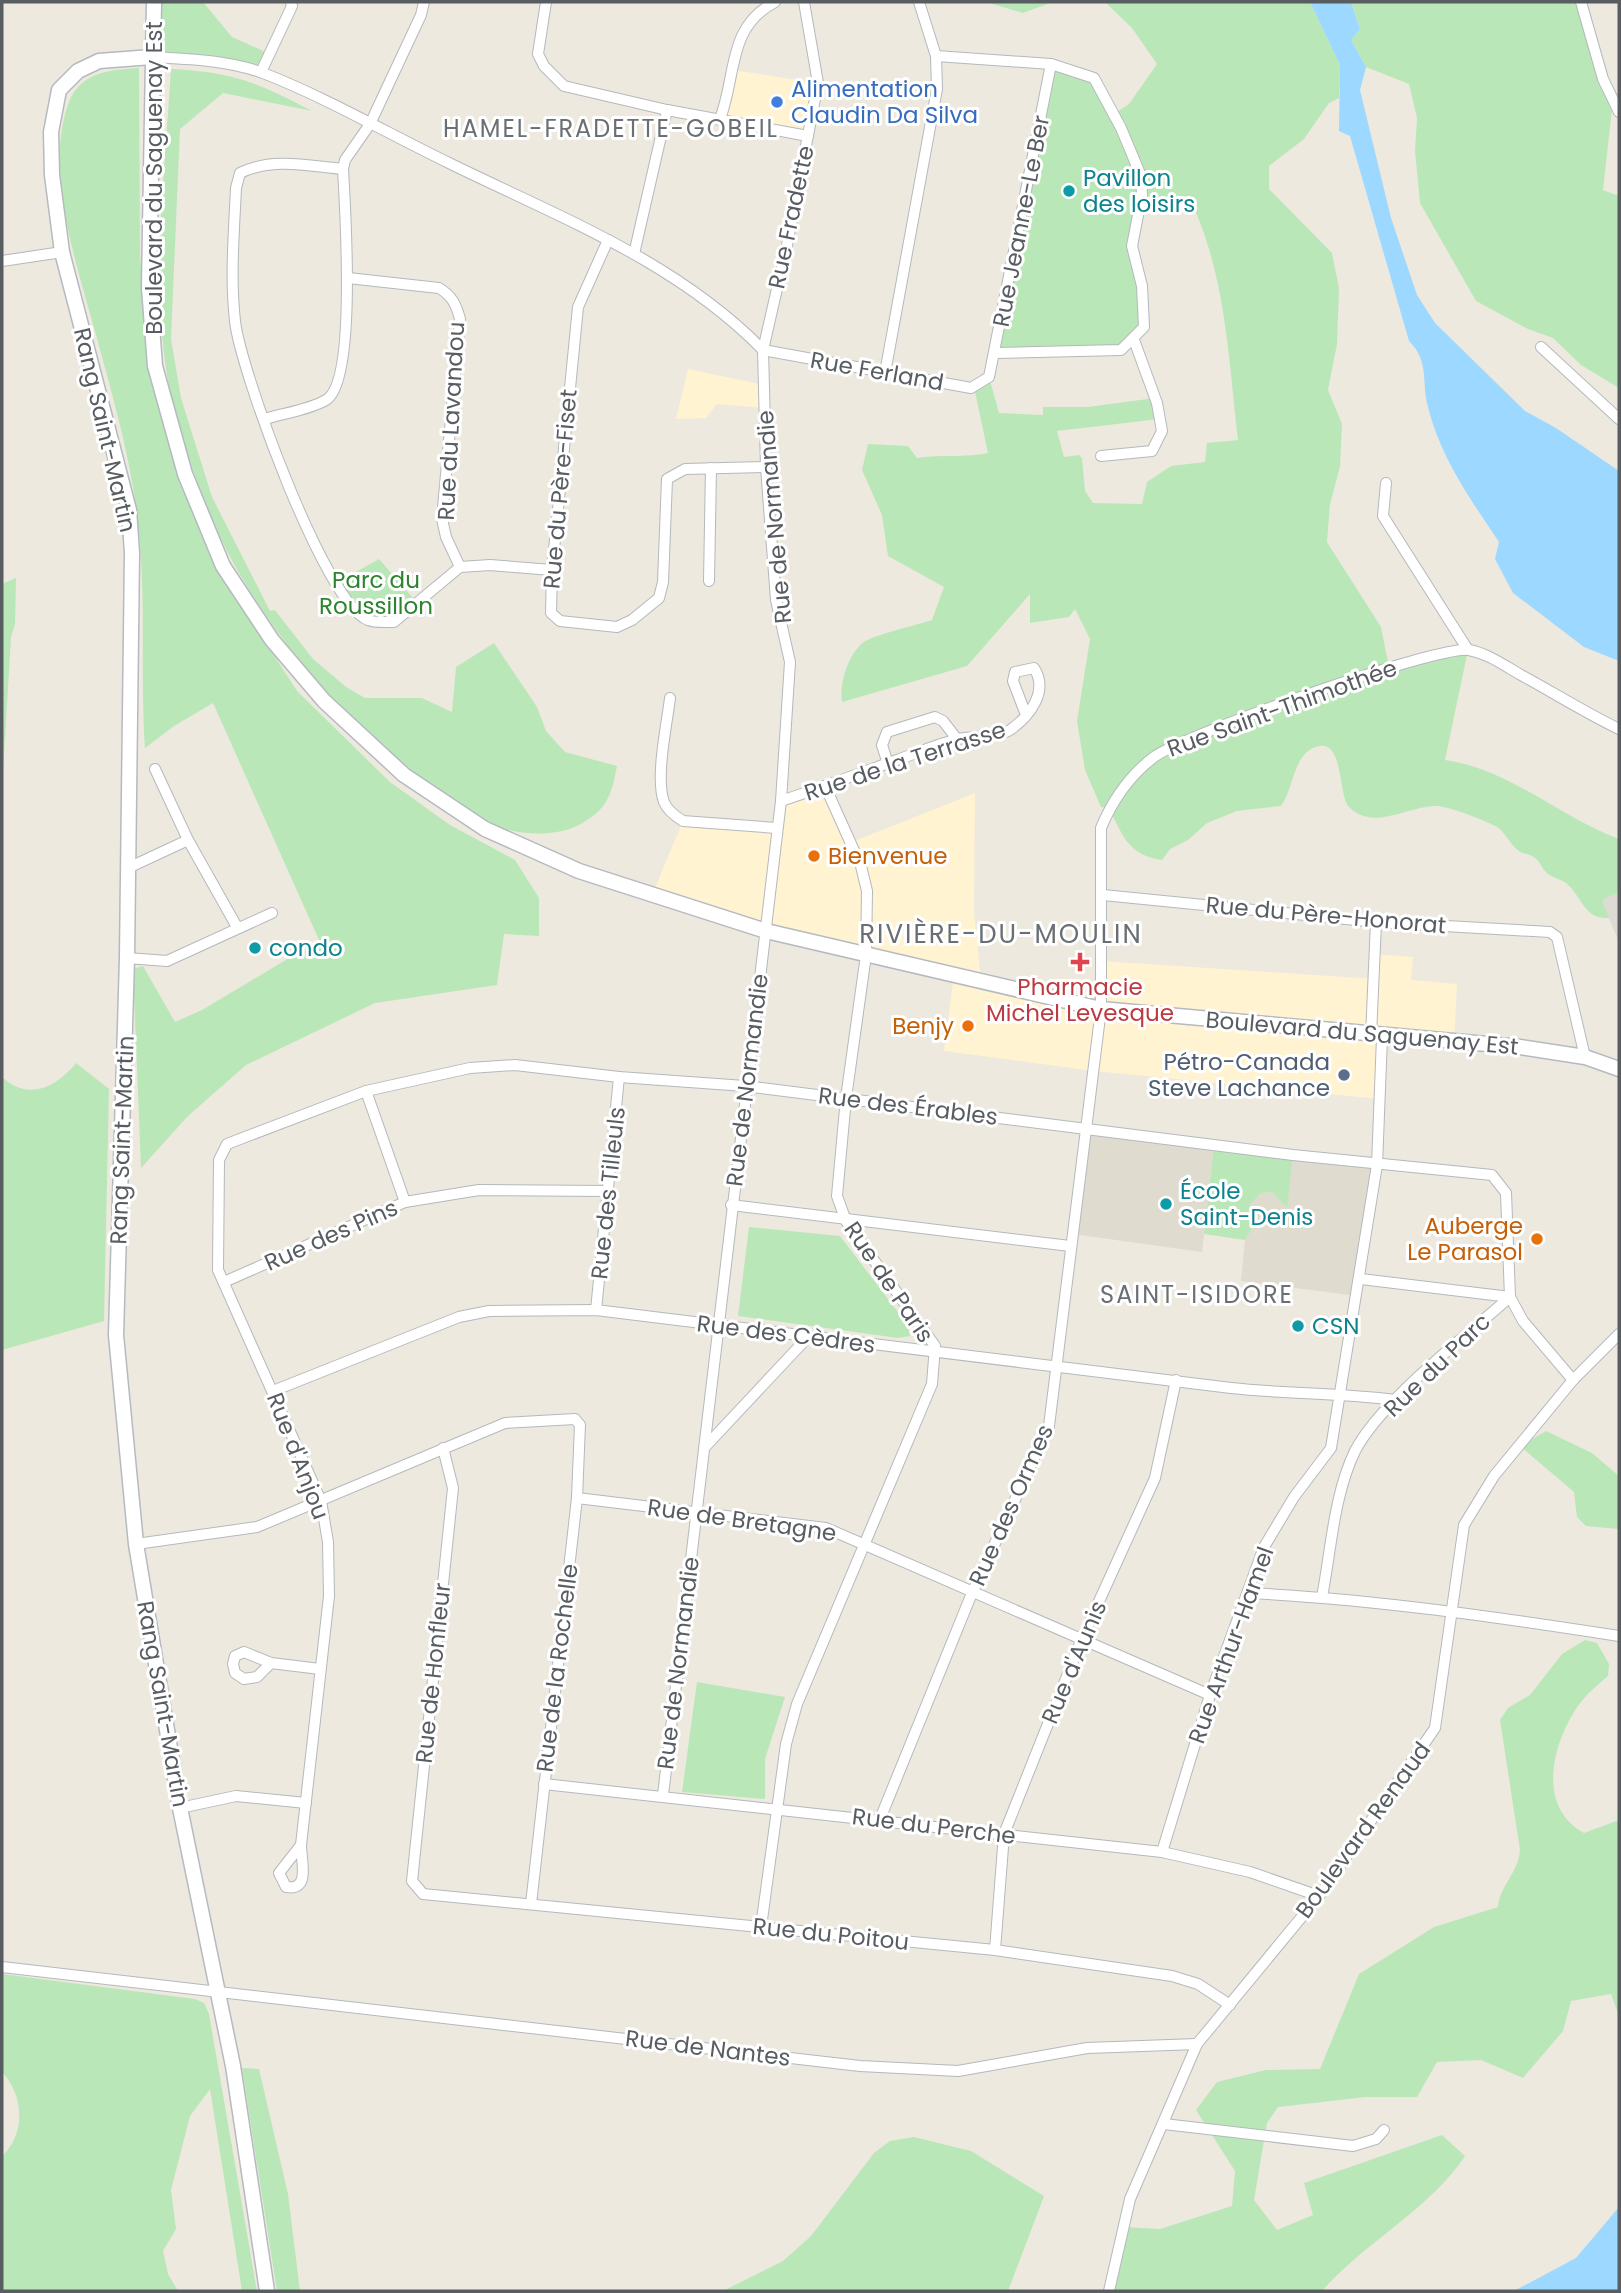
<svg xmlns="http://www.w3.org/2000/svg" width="1621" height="2293" viewBox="0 0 1621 2293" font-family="Poppins,sans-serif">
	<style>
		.commercial { fill: #fff3d1 }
		.industrial { fill: #dddbd4 }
		.education { fill: #dfdbcf }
		.green { fill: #bae7b8 }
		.water { fill: #9cd8ff }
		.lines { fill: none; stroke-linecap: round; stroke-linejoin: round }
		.street-casing { stroke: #b5b8bd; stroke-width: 12 }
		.secondary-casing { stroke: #b5bac0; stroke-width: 17 }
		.street { stroke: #fff; stroke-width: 10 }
		.secondary { stroke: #fff; stroke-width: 14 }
		.shop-dot { fill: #3f7fe0; stroke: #fff; stroke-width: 2.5 }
		.culture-dot { fill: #0f9aa8; stroke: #fff; stroke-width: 2.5 }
		.food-dot { fill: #e8710a; stroke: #fff; stroke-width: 2.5 }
		.health-dot { fill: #e0444e; stroke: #fff; stroke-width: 2.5 }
		.service-dot { fill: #5c6f8a; stroke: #fff; stroke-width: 2.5 }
		.labels { text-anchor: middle; stroke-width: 6; stroke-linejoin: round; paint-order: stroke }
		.shop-label { font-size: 23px; fill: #366cbe; stroke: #fff; text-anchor: start }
		.street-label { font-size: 23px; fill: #585d62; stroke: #fff }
		.culture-label { font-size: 23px; fill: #0d838f; stroke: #fff; text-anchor: start }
		.park-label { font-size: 23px; fill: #2d842e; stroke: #fff }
		.food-label { font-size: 23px; fill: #c56008; stroke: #fff; text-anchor: end }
		.health-label { font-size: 23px; fill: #be3a42; stroke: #fff }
		.service-label { font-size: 23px; fill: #4e5e75; stroke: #fff; text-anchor: end }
		.neighbourhood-label { font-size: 24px; letter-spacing: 2px; fill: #696f74; stroke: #fff }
		.quarter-label { font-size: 26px; letter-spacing: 2px; fill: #696f74; stroke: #fff }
	</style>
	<rect width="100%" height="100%" fill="#ede9df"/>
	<g class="commercial">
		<path d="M733 70 818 83 808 136 720 119Z"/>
		<path d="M688 369 764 385 765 408 717 404 706 418 676 419Z"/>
		<path d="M825 786 852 842 975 793 974 910 981 981 1101 1009 1102 961 1374 979 1375 954 1413 957 1411 980 1457 984 1454 1042 1382 1037 1380 1099 1094 1071 944 1051 954 975 652 895 683 821 775 828 781 801Z"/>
	</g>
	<path class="industrial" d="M1619 892V942L1601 900Z"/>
	<g class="education">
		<path d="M1087 1130 1214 1145 1202 1252 1073 1234Z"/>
		<path d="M1293 1155 1377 1165 1358 1296 1241 1281 1245 1240 1255 1224 1249 1204 1261 1193 1272 1192 1286 1207Z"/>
	</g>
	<g class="green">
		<path d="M154 2H203L232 37 270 54 261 72 152 57Z"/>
		<path d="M973 2H1053L1023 13 989 3Z"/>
		<path d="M1105 2H1310L1340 65 1339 98 1329 103 1304 139 1269 166V189L1332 253 1339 288 1337 344 1328 390 1342 424 1340 467 1330 504 1327 542 1381 627 1389 667 1468 650 1445 760C1510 769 1559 817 1619 839V892L1602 900 1609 918C1584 920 1582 896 1566 883 1561 879 1552 878 1547 873 1542 869 1540 861 1534 857 1530 854 1523 854 1519 851 1510 845 1506 833 1497 827 1487 821 1448 806 1437 806 1410 805 1373 832 1349 807 1338 796 1344 741 1319 746 1293 751 1294 789 1281 806L1237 811 1207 823 1188 840 1170 849 1162 860C1128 855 1123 836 1109 808L1101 807 1085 770 1077 721 1090 639 1075 609 1069 617 1030 623V594L967 666 842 702C839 684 848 654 864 642 874 635 917 625 932 620L944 587 888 556 882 515 862 470 868 444 908 446 917 458C942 454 964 458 988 453L974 387 989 377 999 413 1043 415V407H1088L1155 398 1159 419 1057 431 1064 457 1079 455 1082 458 1085 491 1093 503 1142 504 1147 482 1171 466 1205 462 1207 443 1238 440C1229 363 1226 280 1194 208L1143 195 1133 233 1144 327 1121 350 996 353 1051 64 1094 78 1114 114 1129 104 1157 64 1132 28Z"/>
		<path d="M1351 2H1581L1613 100 1603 190 1619 196V388L1581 365 1553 338 1528 329 1476 301 1420 203 1415 151 1417 118 1409 84 1366 67 1351 40 1360 29Z"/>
		<path d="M139 68 140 255 147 338 177 467 199 527 228 584 297 691 390 782 450 825 515 860 539 898V936L504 934 497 985 375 1003 246 1065 188 1116 141 1168 133 969 143 966 175 1022 202 1010 319 940 213 703 174 726 145 748C140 671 147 592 137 515 130 455 112 394 96 335 78 268 43 170 69 102 81 71 111 70 139 68Z"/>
		<path d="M171 69C234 72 258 83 312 111L223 93 180 129 171 339 181 398 212 497 270 611 275 610 313 659 346 687 365 698H422L452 712 456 667 494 643 537 707 546 731 565 752 617 766C611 796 608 809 579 825 556 837 517 836 492 824 426 791 346 718 299 660 259 610 223 553 201 492 187 455 173 415 167 375 151 275 165 170 171 69Z"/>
		<path d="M379 559 419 605 394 622 367 620 336 583Z"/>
		<path d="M16 578 15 624 11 637 2 788V584Z"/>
		<path d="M76 1063 109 1089 104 1321 2 1350V1077C28 1101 56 1088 76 1063Z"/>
		<path d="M1214 1145 1293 1155 1287 1208 1272 1192 1261 1193 1250 1204 1255 1224 1245 1240 1204 1234Z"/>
		<path d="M749 1227 840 1236 907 1324 910 1336 898 1338 738 1316Z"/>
		<path d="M1546 1431 1592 1453 1619 1476V1529L1586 1526 1577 1517 1574 1492 1520 1446Z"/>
		<path d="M1585 1640 1597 1643 1609 1664 1608 1676C1595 1687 1583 1697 1574 1712 1550 1751 1539 1808 1584 1833L1619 1820V2016L1611 1994 1571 2001 1563 2031 1523 2078 1481 2060 1437 2062 1417 2097H1366L1278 2107 1267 2123 1254 2200 1277 2230 1313 2215 1304 2183 1442 2135 1465 2156C1429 2210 1365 2242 1322 2291H1109L1124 2227 1160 2229 1232 2206 1235 2171 1196 2110 1217 2082 1266 2070 1320 2069 1359 1974 1434 1927 1498 1907C1500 1885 1519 1872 1520 1850L1500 1720 1508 1708 1530 1695 1562 1654Z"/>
		<path d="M697 1682 785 1697 765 1759V1799L682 1792Z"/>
		<path d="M2 1974 195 1999 204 2003 209 2014 257 2291H242L210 2089 190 2116 171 2190 176 2229 163 2251 168 2274 178 2291H2V2156C26 2134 24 2095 2 2072Z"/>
		<path d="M242 2068 259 2069 288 2194 300 2291H277Z"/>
		<path d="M914 2137 971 2151 1044 2196 1008 2291H723L783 2261 811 2236 874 2153 890 2141Z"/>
	</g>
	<g class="water">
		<path d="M1310 2H1351L1360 29 1351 40 1366 67 1360 90 1391 218 1417 295 1435 323 1525 411 1556 428 1619 471V661L1584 647 1513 593 1495 559 1499 542C1471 500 1440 457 1428 407 1421 381 1430 362 1409 341L1350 136 1339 131 1340 65Z"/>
		<path d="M1619 2207V2291H1514L1576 2258Z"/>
	</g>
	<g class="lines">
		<g class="street-casing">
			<g id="street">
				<path d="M546 2 538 54 544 66 564 86 667 110 808 136"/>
				<path d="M1581 2 1603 79 1619 112"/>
				<path d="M936 56 1051 64 1094 78 1121 128 1141 176 1142 195 1132 246 1142 286 1144 327 1121 350 996 353"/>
				<path d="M152 57C189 59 228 60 263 73 325 97 389 134 449 163 559 217 676 261 763 350"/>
				<path d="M261 72 292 6 291 2"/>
				<path d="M720 119C737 74 727 27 775 2"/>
				<path d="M343 169C308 166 273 157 240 173L236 188C234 232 230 277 235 321 240 369 325 604 368 620 375 623 387 622 394 622L460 567 490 565 552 570"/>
				<path d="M608 240 578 307 552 570 551 613 560 621 617 627 632 620 659 598 663 582 667 479 685 469 766 467"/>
				<path d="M634 254 667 110"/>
				<path d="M2 261 62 252"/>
				<path d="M348 278 439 288C452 296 456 304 460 319L442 519 446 537 460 567"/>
				<path d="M1541 347 1619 419"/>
				<path d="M763 350 971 388 989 377 1051 64"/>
				<path d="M885 373 937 89 936 56 919 2"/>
				<path d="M265 419C284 413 309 410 326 400 357 382 345 207 343 169L345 160 370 124 421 15 424 2"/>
				<path d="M1101 456 1152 451 1162 431 1157 403 1134 340"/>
				<path d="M1386 483 1383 516 1468 650"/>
				<path d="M709 581 711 468"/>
				<path d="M670 698C667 724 655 778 664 802 667 810 675 816 683 821L776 828"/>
				<path d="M888 764 882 745 887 732 935 717 943 721 957 739"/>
				<path d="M155 769 188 840 237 927"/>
				<path d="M781 801C820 788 858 774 897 760 917 753 937 744 958 739 973 736 997 738 1010 730 1030 716 1049 691 1034 668L1015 672 1013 681 1026 715"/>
				<path d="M128 868 188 840"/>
				<path d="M1103 895 1376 922 1550 932 1557 937 1585 1057"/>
				<path d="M127 958 167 961 272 913"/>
				<path d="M1371 1036 1376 922"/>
				<path d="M366 1091 405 1202"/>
				<path d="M731 1205 1070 1246"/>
				<path d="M1361 1279 1510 1297 1523 1321 1573 1380"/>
				<path d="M224 1282 405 1202 479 1190 608 1191"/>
				<path d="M596 1310 619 1077"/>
				<path d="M273 1391 459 1317 489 1311 596 1310 1231 1388C1286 1394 1340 1393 1395 1400"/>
				<path d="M443 1448 453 1488 412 1881 423 1894 995 1950 1172 1976 1198 1984 1230 2005"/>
				<path d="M704 1448 808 1337"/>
				<path d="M577 1498 826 1528 1210 1695"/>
				<path d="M136 1544 257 1527 505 1423 575 1419 580 1425 577 1498 531 1904"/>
				<path d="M1248 1593C1373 1599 1496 1617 1619 1636"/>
				<path d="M271 1663 257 1677 244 1679 235 1673 233 1664 235 1656 244 1652 271 1663 320 1669"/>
				<path d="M544 1784 1162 1852 1250 1872 1319 1896"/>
				<path d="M663 1795 781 801 790 662 776 600 766 467 763 350 787 245 818 83 804 2"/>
				<path d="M180 1808 236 1796 306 1803"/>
				<path d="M880 1819 972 1593 1049 1426 1101 1009V828C1113 799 1129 776 1154 757 1183 735 1438 645 1469 650 1489 654 1505 666 1521 675 1554 693 1586 713 1619 729"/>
				<path d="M301 1845 329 1596 328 1542 321 1501 218 1270 219 1160 227 1144 366 1091 470 1068 515 1065 619 1077 745 1086 1293 1155 1492 1175 1506 1193 1510 1297C1466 1336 1381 1401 1355 1451 1334 1494 1331 1550 1322 1597"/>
				<path d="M301 1845C301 1861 311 1891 286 1887L279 1873Z"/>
				<path d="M1162 1852 1210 1695 1264 1547 1294 1497 1331 1448 1377 1165 1382 1037"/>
				<path d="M761 1927 786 1744 797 1704 932 1384 935 1346 846 1221 837 1196 846 1098 866 955 867 891 861 866 825 786"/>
				<path d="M995 1950 1004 1834 1081 1641 1155 1478 1176 1380"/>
				<path d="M2 1967 860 2066 958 2071 1087 2048 1197 2044"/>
				<path d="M1164 2124 1353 2146 1376 2139 1384 2130"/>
				<path d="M1109 2291 1130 2199 1197 2044 1319 1896 1435 1728 1464 1525 1494 1476 1573 1380 1619 1334"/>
			</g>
		</g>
		<g class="secondary-casing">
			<g id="secondary">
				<path d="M154 2 149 287 155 366 185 474 223 566 272 640 324 701 404 775 485 829 579 871 766 931 1101 1009 1520 1047 1585 1057 1619 1069"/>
				<path d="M152 57 99 61 78 71 59 90 51 132 52 175 62 252 129 510 132 553 127 958 116 1335 136 1544 180 1808 233 2066 267 2291"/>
			</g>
		</g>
		<use href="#street" class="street"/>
		<use href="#secondary" class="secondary"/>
	</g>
	<circle class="shop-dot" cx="777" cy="102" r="7"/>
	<g class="culture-dot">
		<circle cx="1069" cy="191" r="7"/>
		<circle cx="255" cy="948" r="7"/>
		<circle cx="1166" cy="1204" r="7"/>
		<circle cx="1298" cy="1326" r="7"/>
	</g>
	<g class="food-dot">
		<circle cx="814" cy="856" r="7"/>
		<circle cx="968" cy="1026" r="7"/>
		<circle cx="1537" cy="1239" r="7"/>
	</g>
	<path class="health-dot" d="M1076.5 951.5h7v7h7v7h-7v7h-7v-7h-7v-7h7z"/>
	<circle class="service-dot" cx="1344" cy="1075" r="7"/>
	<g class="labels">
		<g class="shop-label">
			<text x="791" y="97">Alimentation<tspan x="791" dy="26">Claudin Da Silva</tspan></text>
		</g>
		<g class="street-label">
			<text transform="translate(154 178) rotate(-90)" y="8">Boulevard du Saguenay Est</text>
			<text transform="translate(791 217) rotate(-78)" y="8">Rue Fradette</text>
			<text transform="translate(1021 221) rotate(-79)" y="8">Rue Jeanne-Le Ber</text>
			<text transform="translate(877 371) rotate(10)" y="8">Rue Ferland</text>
			<text transform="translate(451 421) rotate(-87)" y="8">Rue du Lavandou</text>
			<text transform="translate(105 430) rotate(77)" y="8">Rang Saint-Martin</text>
			<text transform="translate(560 489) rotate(-85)" y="8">Rue du Père-Fiset</text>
			<text transform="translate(774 517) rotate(-95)" y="8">Rue de Normandie</text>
			<text transform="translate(1282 708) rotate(-20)" y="8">Rue Saint-Thimothée</text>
			<text transform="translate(905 761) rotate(-18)" y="8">Rue de la Terrasse</text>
			<text transform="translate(1326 915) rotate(5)" y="8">Rue du Père-Honorat</text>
			<text transform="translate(1362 1033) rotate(5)" y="8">Boulevard du Saguenay Est</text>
			<text transform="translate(747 1080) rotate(-83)" y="8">Rue de Normandie</text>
			<text transform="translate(908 1106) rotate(7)" y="8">Rue des Érables</text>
			<text transform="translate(122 1140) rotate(-88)" y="8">Rang Saint-Martin</text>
			<text transform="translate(608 1193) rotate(-84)" y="8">Rue des Tilleuls</text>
			<text transform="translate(331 1235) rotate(-24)" y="8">Rue des Pins</text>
			<text transform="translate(889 1282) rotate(56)" y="8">Rue de Paris</text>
			<text transform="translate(786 1334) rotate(7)" y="8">Rue des Cèdres</text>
			<text transform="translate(1437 1365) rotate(-44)" y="8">Rue du Parc</text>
			<text transform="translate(298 1456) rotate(69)" y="8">Rue d'Anjou</text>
			<text transform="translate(1011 1505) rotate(-66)" y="8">Rue des Ormes</text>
			<text transform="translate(742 1520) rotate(8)" y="8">Rue de Bretagne</text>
			<text transform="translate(1231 1645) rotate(-70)" y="8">Rue Arthur-Hamel</text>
			<text transform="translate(1074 1662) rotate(-67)" y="8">Rue d'Aunis</text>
			<text transform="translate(678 1663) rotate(-83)" y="8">Rue de Normandie</text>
			<text transform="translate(557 1668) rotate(-83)" y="8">Rue de la Rochelle</text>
			<text transform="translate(433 1673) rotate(-84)" y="8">Rue de Honfleur</text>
			<text transform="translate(163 1704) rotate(80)" y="8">Rang Saint-Martin</text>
			<text transform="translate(934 1826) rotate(7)" y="8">Rue du Perche</text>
			<text transform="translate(1363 1830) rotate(-54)" y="8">Boulevard Renaud</text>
			<text transform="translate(831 1934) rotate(6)" y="8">Rue du Poitou</text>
			<text transform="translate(708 2048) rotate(7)" y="8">Rue de Nantes</text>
		</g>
		<g class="culture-label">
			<text x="1083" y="186">Pavillon<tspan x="1083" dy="26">des loisirs</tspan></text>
			<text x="269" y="956">condo</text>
			<text x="1180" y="1199">École<tspan x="1180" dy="26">Saint-Denis</tspan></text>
			<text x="1312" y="1334">CSN</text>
		</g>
		<g class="park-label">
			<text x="376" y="588">Parc du<tspan x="376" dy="26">Roussillon</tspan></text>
		</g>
		<g class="food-label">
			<text x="828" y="864" text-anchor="start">Bienvenue</text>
			<text x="954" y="1034">Benjy</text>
			<text x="1523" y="1234">Auberge<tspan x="1523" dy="26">Le Parasol</tspan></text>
		</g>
		<g class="health-label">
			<text x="1080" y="995">Pharmacie<tspan x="1080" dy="26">Michel Levesque</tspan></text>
		</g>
		<g class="service-label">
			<text x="1330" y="1070">Pétro-Canada<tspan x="1330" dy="26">Steve Lachance</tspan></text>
		</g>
		<g class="neighbourhood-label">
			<text x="611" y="137">HAMEL-FRADETTE-GOBEIL</text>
			<text x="1197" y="1303">SAINT-ISIDORE</text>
		</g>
		<g class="quarter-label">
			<text x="1001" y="943">RIVIÈRE-DU-MOULIN</text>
		</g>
	</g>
	<rect width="1621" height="2293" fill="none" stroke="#585d62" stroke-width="7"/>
</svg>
